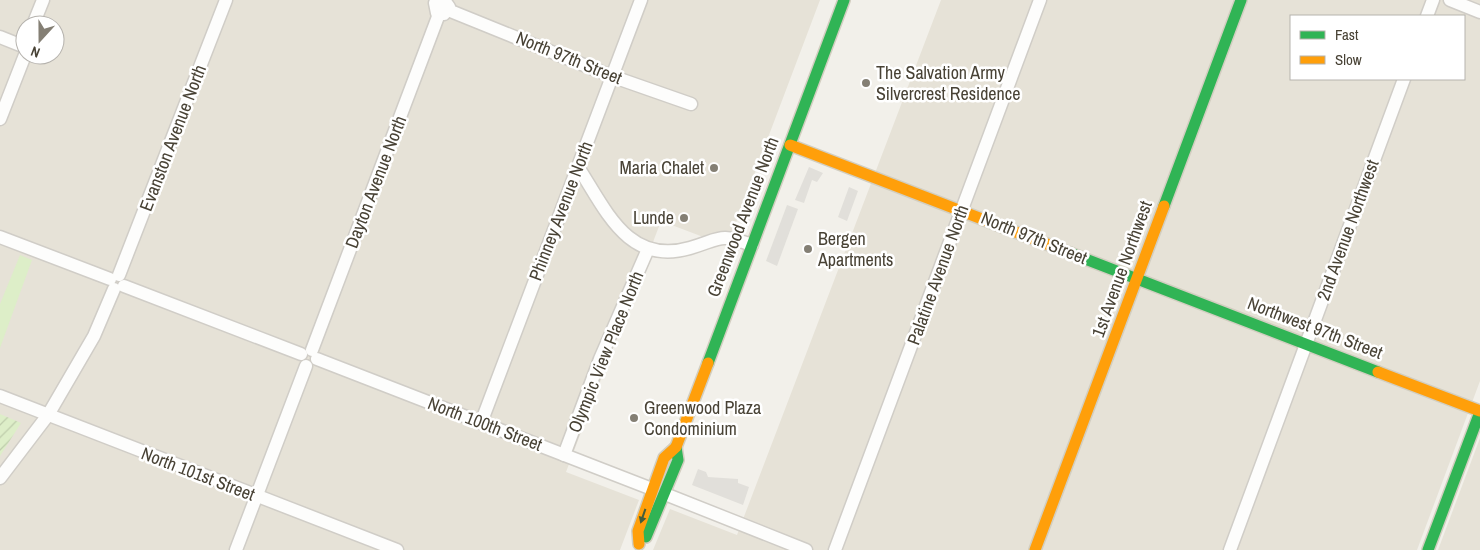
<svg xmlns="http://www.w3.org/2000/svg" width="1480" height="550" viewBox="0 0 1480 550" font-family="'Archivo Narrow',sans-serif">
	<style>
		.residential { fill: #e6e2d7; fill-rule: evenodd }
		.green { fill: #ddeec8 }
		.garden { fill: url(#garden-furrows) }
		.parking { fill: #e1dfda }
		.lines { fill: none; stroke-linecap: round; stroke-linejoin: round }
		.street-casing { stroke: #d0cdc7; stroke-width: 15 }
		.fast-casing { stroke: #d2cec0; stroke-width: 14 }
		.slow-casing { stroke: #d2cec0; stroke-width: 14 }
		.street { stroke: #fdfdfc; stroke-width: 12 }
		.fast { stroke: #30b455; stroke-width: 11 }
		.slow { stroke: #ff9f0a; stroke-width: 11 }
		.oneway { fill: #425e3d }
		.poi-dot { fill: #847f74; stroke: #fff; stroke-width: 2 }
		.labels { text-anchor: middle; stroke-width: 5; stroke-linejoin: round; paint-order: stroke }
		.street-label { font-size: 18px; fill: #484235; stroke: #fff }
		.poi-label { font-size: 18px; fill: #484235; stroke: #fff; text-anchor: start }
	</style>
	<defs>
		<pattern id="garden-furrows" width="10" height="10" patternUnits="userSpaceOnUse" patternTransform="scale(1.25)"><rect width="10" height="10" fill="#ddeec8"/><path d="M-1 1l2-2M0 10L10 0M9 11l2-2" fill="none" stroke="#bfcdac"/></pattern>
	</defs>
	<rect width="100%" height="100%" fill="#f2f0ea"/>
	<g class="residential">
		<path d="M0 0H820L727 246 661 221 566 472 639 500 620 550H0ZM25 25H55V55H25Z"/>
		<path d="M941 0H1480V381L1417 550H653L670 509 737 535ZM1291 16H1464V79H1291Z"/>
		<path d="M1480 438V550H1438Z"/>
	</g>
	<path class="green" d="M20 255 32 260 0 348V304Z"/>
	<path class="garden" d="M0 414 21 423 0 456Z"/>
	<g class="parking">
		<path d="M809 167 823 173 817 182 812 180 804 203 795 200Z"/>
		<path d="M849 187 858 191 847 221 838 217Z"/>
		<path d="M787 205 798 209 777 266 766 261Z"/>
		<path d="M698 469 706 472 708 477 738 479V483L749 487 743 505 692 485Z"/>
	</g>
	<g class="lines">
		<g class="street-casing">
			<g id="street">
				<path d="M1450 0 1480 12"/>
				<path d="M435 3 437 13 444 14 449 7 444 0"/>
				<path d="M448 10 611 76 691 104"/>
				<path d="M1427 16 1433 0"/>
				<path d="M33 25 43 0"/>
				<path d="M0 37 25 47"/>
				<path d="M0 119 25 55"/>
				<path d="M578 167C606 210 628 266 690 248 723 238 718 233 752 245"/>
				<path d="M0 237 110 279"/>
				<path d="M119 275 226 0"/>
				<path d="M124 286 301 354"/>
				<path d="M312 350 439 14"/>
				<path d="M317 359 652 489"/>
				<path d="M0 396 397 550"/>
				<path d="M481 423 641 0"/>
				<path d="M564 455 600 359 648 249"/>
				<path d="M0 478 48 415 94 336 114 289"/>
				<path d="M665 494 806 550"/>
				<path d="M236 550 306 366"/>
				<path d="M835 550 1040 0"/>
				<path d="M1230 550 1404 79"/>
			</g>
		</g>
		<g class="fast-casing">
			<g id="fast">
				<path d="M1164 206 1241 0"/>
				<path d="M1070 253 1378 372"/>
				<path d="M708 363 844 0"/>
				<path d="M646 537 678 460 676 447"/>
				<path d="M1428 550 1480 412"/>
			</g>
		</g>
		<g class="slow-casing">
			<g id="slow">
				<path d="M790 145 1070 253"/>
				<path d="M1378 372 1480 411"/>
				<path d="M639 544 638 531 664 458 676 447 708 363"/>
				<path d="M1035 550 1164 206"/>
			</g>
		</g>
		<use href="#street" class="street"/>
		<use href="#fast" class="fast"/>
		<use href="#slow" class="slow"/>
	</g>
	<defs><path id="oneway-solid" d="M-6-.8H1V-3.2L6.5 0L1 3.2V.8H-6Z" transform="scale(1.25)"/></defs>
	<use class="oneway" href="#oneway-solid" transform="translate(643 516) rotate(109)"/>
	<g class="poi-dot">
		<circle cx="866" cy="83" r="5"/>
		<circle cx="714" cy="168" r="5"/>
		<circle cx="684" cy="218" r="5"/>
		<circle cx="808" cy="249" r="5"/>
		<circle cx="634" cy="418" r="5"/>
	</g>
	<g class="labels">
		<g class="street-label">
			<text transform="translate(569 58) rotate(22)" y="6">North 97th Street</text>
			<text transform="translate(173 138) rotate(-69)" y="6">Evanston Avenue North</text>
			<text transform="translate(376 182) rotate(-69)" y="6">Dayton Avenue North</text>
			<text transform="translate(561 211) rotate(-69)" y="6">Phinney Avenue North</text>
			<text transform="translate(743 217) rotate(-69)" y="6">Greenwood Avenue North</text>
			<text transform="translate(1348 230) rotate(-70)" y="6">2nd Avenue Northwest</text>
			<text transform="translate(1034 238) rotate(22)" y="6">North 97th Street</text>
			<text transform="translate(1122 269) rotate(-70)" y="6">1st Avenue Northwest</text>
			<text transform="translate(938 275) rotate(-70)" y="6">Palatine Avenue North</text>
			<text transform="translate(1315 328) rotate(21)" y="6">Northwest 97th Street</text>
			<text transform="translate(606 352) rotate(-68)" y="6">Olympic View Place North</text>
			<text transform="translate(485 424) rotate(21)" y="6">North 100th Street</text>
			<text transform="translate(198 474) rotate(21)" y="6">North 101st Street</text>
		</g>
		<g class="poi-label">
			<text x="876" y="79">The Salvation Army<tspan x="876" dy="21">Silvercrest Residence</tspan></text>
			<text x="704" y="174" text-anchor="end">Maria Chalet</text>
			<text x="674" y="224" text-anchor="end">Lunde</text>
			<text x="818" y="245">Bergen<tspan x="818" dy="21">Apartments</tspan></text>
			<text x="644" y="414">Greenwood Plaza<tspan x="644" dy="21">Condominium</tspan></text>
		</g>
	</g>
	<rect x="1290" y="15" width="175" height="65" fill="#ffffff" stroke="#b6b3ae"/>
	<rect x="1300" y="31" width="25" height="8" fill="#30b455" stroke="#b6b3ae"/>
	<text x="1335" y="40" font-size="15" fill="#484235">Fast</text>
	<rect x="1300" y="56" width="25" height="8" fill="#ff9f0a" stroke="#b6b3ae"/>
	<text x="1335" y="65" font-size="15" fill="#484235">Slow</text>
	<g transform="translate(40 40) rotate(201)"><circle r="24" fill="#ffffff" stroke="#b6b3ae"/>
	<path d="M0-4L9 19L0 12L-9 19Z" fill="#847f74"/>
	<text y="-8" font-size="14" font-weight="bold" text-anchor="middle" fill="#484235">N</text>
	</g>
</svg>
